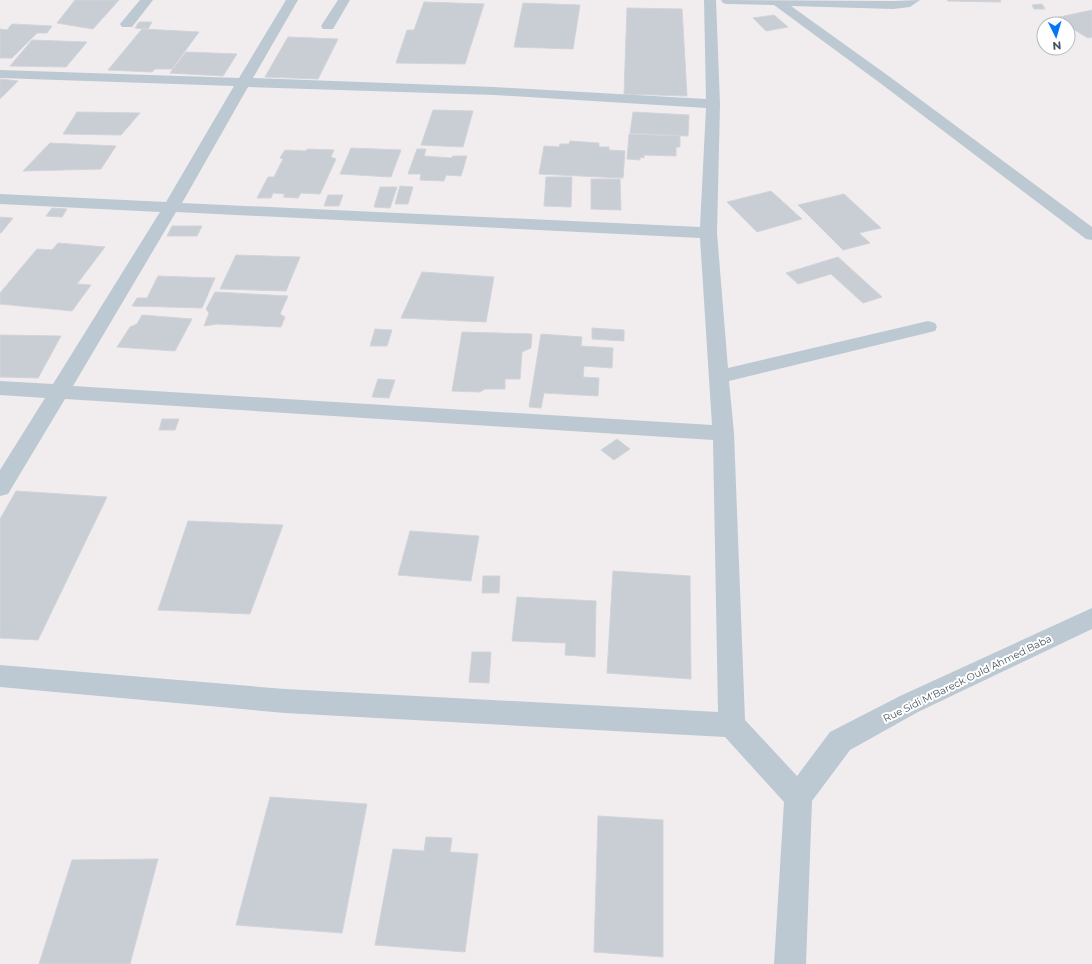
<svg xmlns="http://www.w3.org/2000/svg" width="1092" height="964" viewBox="0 0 1092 964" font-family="Montserrat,sans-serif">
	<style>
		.building { fill: #c9cdd4; stroke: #d1d4da }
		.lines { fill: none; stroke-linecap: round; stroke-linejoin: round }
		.minor { fill: #bcc9d2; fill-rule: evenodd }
		.labels { text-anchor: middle; stroke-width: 4; stroke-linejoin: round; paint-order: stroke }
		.street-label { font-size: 10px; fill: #44525e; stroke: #fff }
	</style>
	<rect width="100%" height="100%" fill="#f1edee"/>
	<g class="building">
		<path d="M75 0H119L93 29 57 23Z"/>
		<path d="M947 0H1000L1001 2 948 1Z"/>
		<path d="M424 2 484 4 465 64 396 63 407 30H414Z"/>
		<path d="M523 3 580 5 573 49 514 47Z"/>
		<path d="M1042 4 1045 9H1034L1032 5Z"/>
		<path d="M627 8 682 9 687 96 624 94Z"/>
		<path d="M1092 10V37L1088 38 1068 26V24H1064L1055 18Z"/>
		<path d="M774 15 788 27 766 31 753 18Z"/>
		<path d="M139 22H152L148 29 135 28Z"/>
		<path d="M12 24 52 26 47 33H37L12 58H0V29L7 30Z"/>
		<path d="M142 29 199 32 172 69H155L152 72 108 70Z"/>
		<path d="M288 37 338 39 318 79 265 77Z"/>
		<path d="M32 40 87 42 66 67 10 66Z"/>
		<path d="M186 52 237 54 223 76 170 73Z"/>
		<path d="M0 79 18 81 0 99Z"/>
		<path d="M433 110 473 111 463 147 421 145Z"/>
		<path d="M77 112 140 113 121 135 63 134Z"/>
		<path d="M633 112 689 115 688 136 630 133Z"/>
		<path d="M629 134 680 136V147H676V156L644 155V158L640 157V160L627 159Z"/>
		<path d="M570 141 599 143V147H609V150L625 151 623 178 539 174 544 146 559 147 560 144H569Z"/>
		<path d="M50 143 116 146 101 169 23 171Z"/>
		<path d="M351 148 401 150 391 177 340 174Z"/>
		<path d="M308 149 334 150 331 157 336 159 320 194 301 193 298 198 283 197 285 194 273 193 271 198H257L268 177H274L283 159 280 158 285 150 305 151Z"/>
		<path d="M417 149H426L424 156 451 158 453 156H467L461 176 446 175 444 181 420 180 421 174H408Z"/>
		<path d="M546 177H572L571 207 544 206Z"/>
		<path d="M591 179H620L621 210 591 209Z"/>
		<path d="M400 186 413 187 408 204H395Z"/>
		<path d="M380 187H397L390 208 374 207Z"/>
		<path d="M771 191 802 219 757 232 727 202Z"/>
		<path d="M844 194 881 228 859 233 870 243 843 250 798 205Z"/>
		<path d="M328 195H343L339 206H324Z"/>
		<path d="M52 208 67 209 62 217 46 216Z"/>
		<path d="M0 217 13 218 1 233H0Z"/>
		<path d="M172 226H202L197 236H167Z"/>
		<path d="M58 243 105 247 77 284 91 285 72 311 0 304V293L37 249 52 250Z"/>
		<path d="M236 255 300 257 286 291 220 289Z"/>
		<path d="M838 257 882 297 863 303 831 274 798 284 786 273Z"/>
		<path d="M422 272 494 277 486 322 401 318Z"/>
		<path d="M158 276 215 278 202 308 132 306 137 298H147Z"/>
		<path d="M215 292 288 296 280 314 285 317 281 327 217 324 204 326 209 313 206 309Z"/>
		<path d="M142 315 192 319 175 351 117 347 130 327 137 324Z"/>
		<path d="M592 328 624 330V341L592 339Z"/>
		<path d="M375 329 392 330 387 346H370Z"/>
		<path d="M462 332 532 334 531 348 522 352 520 379H505V389H485L480 392 452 391Z"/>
		<path d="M541 334 582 337 581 346 613 348 612 368 584 366 583 377 599 378 598 396 544 393 541 408 529 407Z"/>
		<path d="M0 335 61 336 38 378 0 377Z"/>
		<path d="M378 379 395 380 389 398 372 397Z"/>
		<path d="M162 419H179L175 430H159Z"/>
		<path d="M617 439 630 449 614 460 601 450Z"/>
		<path d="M16 491 107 497 38 640 0 638V519Z"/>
		<path d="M188 521 283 525 250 614 158 610Z"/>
		<path d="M410 531 479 536 471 581 398 575Z"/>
		<path d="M613 571 690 576 691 679 607 673Z"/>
		<path d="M483 576H500L499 593H482Z"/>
		<path d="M517 597 596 601 595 657 565 655 566 643 512 641Z"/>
		<path d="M472 652H491L489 683 469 682Z"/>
		<path d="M270 797 367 804 342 933 236 925Z"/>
		<path d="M598 816 663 820V957L594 952Z"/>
		<path d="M426 837 452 838 450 852 478 854 465 952 375 945 393 849 424 851Z"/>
		<path d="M158 859 130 964H39L72 860Z"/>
	</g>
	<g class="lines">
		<g class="minor">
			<path d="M140 0H153L132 27H122L120 24Z"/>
			<path d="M286 0H298L253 78 494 87 706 99 704 0H716L720 104 717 233 728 368 928 321 935 323 937 327 935 331 729 381 734 433 745 720 797 776 830 732 900 696 1092 608V629L918 712 850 750 812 801 806 964H774L784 802 725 737 285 713 0 687V665L285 689 718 712 713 440 65 399 8 494 0 496V470L45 398 0 395V381L53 384 160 212 0 204V194L166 202 234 86 0 78V70L239 78ZM248 87 494 95 706 108 700 227 182 203ZM176 212 700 238 712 425 73 386Z"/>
			<path d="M338 0H350L333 29H323L321 26Z"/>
			<path d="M721 0 893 1 920 0 910 7 893 9 791 6 890 77 1092 227V240L1086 239 880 83 774 5 727 4 723 3Z"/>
		</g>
	</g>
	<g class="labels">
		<g class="street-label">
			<text transform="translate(967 678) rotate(-26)" y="4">Rue Sidi M'Bareck Ould Ahmed Baba</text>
		</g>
	</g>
	<g transform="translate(1056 36) rotate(175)"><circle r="19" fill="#ffffff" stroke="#b4babf"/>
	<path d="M0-3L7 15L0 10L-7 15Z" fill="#0377f6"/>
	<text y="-6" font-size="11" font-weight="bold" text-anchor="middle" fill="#44525e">N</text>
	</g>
</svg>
